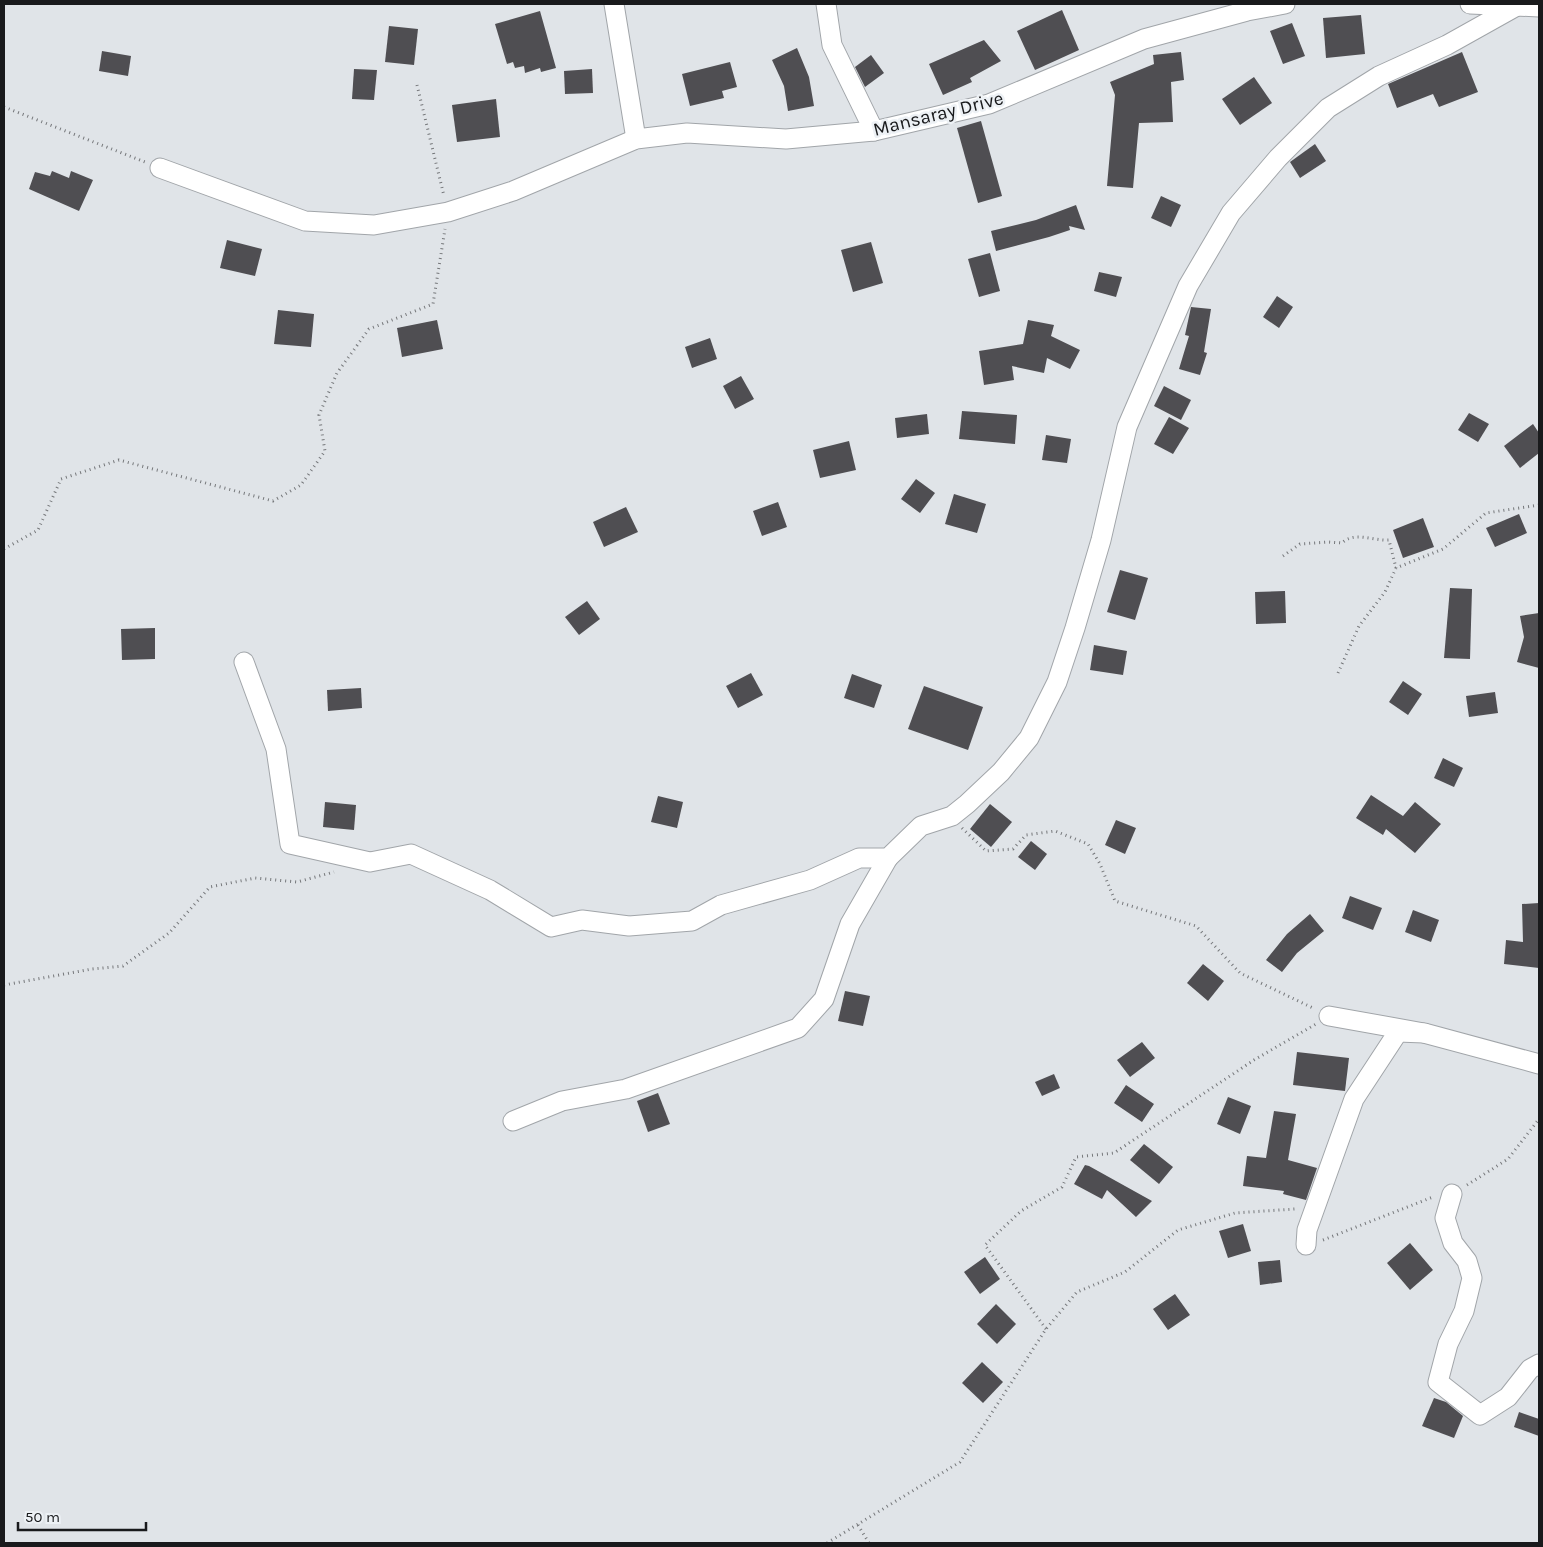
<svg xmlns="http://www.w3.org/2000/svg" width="1543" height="1547" viewBox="0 0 1543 1547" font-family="Karla,sans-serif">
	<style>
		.building { fill: #4f4e52 }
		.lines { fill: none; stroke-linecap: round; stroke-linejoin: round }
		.minor-casing { stroke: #a1a5a9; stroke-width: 21 }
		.path { stroke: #75777a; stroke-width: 3; stroke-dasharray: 1 4; stroke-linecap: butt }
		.minor { stroke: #fff; stroke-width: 19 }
		.labels { text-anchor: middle; stroke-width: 5; stroke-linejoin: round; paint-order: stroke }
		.street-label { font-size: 19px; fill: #191a1c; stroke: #edf1f5 }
	</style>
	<rect width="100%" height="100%" fill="#e0e4e8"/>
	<g class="building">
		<path d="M1062 10 1079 50 1035 70 1017 31Z"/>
		<path d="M540 11 556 68 541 72 540 68 525 73 524 66 515 68 513 62 507 64 495 24Z"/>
		<path d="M1361 15 1365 54 1326 58 1323 18Z"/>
		<path d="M1292 23 1305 56 1283 64 1270 31Z"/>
		<path d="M389 26 418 29 414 65 385 62Z"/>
		<path d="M984 40 1001 61 970 78 972 82 943 95 929 64Z"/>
		<path d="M797 48 809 77 814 106 788 111 784 86 772 60Z"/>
		<path d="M102 51 131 56 128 76 99 71Z"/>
		<path d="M1181 52 1184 80 1171 82 1173 122 1139 123 1133 188 1107 186 1115 95 1110 82 1154 64 1153 55Z"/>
		<path d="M1462 52 1478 92 1439 107 1433 94 1397 108 1388 84Z"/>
		<path d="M871 55 884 73 865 87 855 67Z"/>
		<path d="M730 62 737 87 722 91 724 98 690 106 682 74Z"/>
		<path d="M354 69 377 70 374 100 352 99Z"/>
		<path d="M592 69 593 93 565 94 564 71Z"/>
		<path d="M1254 77 1272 103 1240 125 1222 99Z"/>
		<path d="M496 99 500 137 457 142 452 105Z"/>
		<path d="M981 121 1002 196 978 203 957 128Z"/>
		<path d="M1315 144 1326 161 1300 178 1290 162Z"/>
		<path d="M52 171 69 178 71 171 93 180 79 211 29 189 35 172 50 176Z"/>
		<path d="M1161 196 1181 205 1171 227 1151 218Z"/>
		<path d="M1076 205 1085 230 1069 226 1070 230 1049 237 996 251 991 231 1036 220Z"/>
		<path d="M227 240 262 249 255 276 220 268Z"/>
		<path d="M871 242 883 283 853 292 841 250Z"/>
		<path d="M990 253 1000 291 979 297 968 259Z"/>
		<path d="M1099 272 1122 277 1116 297 1094 291Z"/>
		<path d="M1277 296 1293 307 1279 328 1263 317Z"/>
		<path d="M1191 307 1211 309 1204 352 1207 353 1200 375 1179 369 1189 336 1185 335Z"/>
		<path d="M278 310 314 314 311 347 274 344Z"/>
		<path d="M437 320 443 349 402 357 397 328Z"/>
		<path d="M1028 320 1054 325 1051 336 1080 350 1070 369 1047 358 1044 373 1012 366 1014 380 984 385 979 351 1023 344Z"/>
		<path d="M710 338 717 359 692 368 685 347Z"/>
		<path d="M741 376 754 399 735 409 723 386Z"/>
		<path d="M1164 386 1191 400 1181 420 1154 406Z"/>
		<path d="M962 411 1017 415 1015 444 959 439Z"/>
		<path d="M1469 413 1489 424 1478 442 1458 430Z"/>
		<path d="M927 414 929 434 897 438 895 418Z"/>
		<path d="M1169 417 1189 428 1173 454 1154 444Z"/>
		<path d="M1533 424 1539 433V453L1520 468 1504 446Z"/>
		<path d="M1046 435 1071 439 1067 463 1042 460Z"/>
		<path d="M849 441 856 470 820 478 813 450Z"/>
		<path d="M916 479 935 493 920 513 901 499Z"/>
		<path d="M954 494 986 504 977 533 945 524Z"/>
		<path d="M778 502 787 527 762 536 753 511Z"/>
		<path d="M626 507 638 532 604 547 593 522Z"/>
		<path d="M1519 514 1527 533 1495 547 1486 528Z"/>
		<path d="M1423 518 1434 547 1403 558 1393 530Z"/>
		<path d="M1120 570 1148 578 1135 620 1107 612Z"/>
		<path d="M1450 588 1472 589 1470 659 1444 658Z"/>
		<path d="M1285 591 1286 623 1256 624 1255 592Z"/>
		<path d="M587 601 600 619 579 635 565 617Z"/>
		<path d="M1539 613V668L1517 662 1524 637 1520 616Z"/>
		<path d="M155 628V659L122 660 121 629Z"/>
		<path d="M1094 645 1127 651 1123 675 1090 670Z"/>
		<path d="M751 673 763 695 738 708 726 686Z"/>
		<path d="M852 674 882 685 874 708 844 698Z"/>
		<path d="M1403 681 1422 694 1408 715 1389 702Z"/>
		<path d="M924 686 983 707 968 750 908 729Z"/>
		<path d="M361 688 362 708 328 711 327 690Z"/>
		<path d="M1495 692 1498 713 1469 717 1466 696Z"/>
		<path d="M1443 758 1463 768 1454 787 1434 778Z"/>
		<path d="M1371 795 1403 816 1415 802 1441 824 1415 853 1386 829 1383 835 1356 818Z"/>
		<path d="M658 796 683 802 677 828 651 822Z"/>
		<path d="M325 802 356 805 354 830 323 827Z"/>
		<path d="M990 804 1012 822 991 847 970 829Z"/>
		<path d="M1116 820 1136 828 1125 854 1105 845Z"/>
		<path d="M1031 841 1047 854 1035 870 1018 857Z"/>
		<path d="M1350 896 1382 908 1373 930 1342 918Z"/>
		<path d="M1539 903V968L1504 964 1506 940 1523 942 1522 904Z"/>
		<path d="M1413 910 1439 920 1431 942 1405 932Z"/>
		<path d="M1310 914 1324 931 1297 953 1282 972 1266 960 1287 934Z"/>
		<path d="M1203 964 1224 981 1208 1001 1187 983Z"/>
		<path d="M845 991 870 996 863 1026 838 1021Z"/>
		<path d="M1142 1042 1155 1058 1130 1077 1117 1060Z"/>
		<path d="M1297 1052 1349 1058 1345 1091 1293 1085Z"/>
		<path d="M1054 1074 1060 1088 1042 1096 1035 1082Z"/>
		<path d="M1126 1085 1154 1104 1142 1122 1114 1103Z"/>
		<path d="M658 1093 670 1124 648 1132 637 1101Z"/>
		<path d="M1228 1097 1251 1106 1240 1134 1217 1124Z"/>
		<path d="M1274 1111 1296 1114 1288 1160 1317 1168 1306 1200 1283 1194 1284 1191 1243 1186 1247 1156 1266 1158Z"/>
		<path d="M1144 1144 1173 1167 1159 1184 1130 1160Z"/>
		<path d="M1085 1165 1089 1166 1152 1201 1136 1217 1107 1190 1102 1199 1074 1184Z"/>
		<path d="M1243 1224 1251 1251 1228 1258 1219 1231Z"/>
		<path d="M1410 1243 1433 1270 1410 1290 1387 1263Z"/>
		<path d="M985 1257 1000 1279 980 1294 964 1272Z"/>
		<path d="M1280 1260 1282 1282 1260 1285 1258 1262Z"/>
		<path d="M1175 1294 1190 1315 1168 1330 1153 1309Z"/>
		<path d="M996 1304 1016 1324 997 1344 977 1324Z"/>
		<path d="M982 1362 1003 1382 983 1403 962 1383Z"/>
		<path d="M1434 1398 1446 1402 1463 1416 1454 1438 1422 1426Z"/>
		<path d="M1519 1412 1539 1419V1436L1514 1427Z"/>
	</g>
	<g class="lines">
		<g class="minor-casing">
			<g id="minor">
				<path d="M614 4 636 139"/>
				<path d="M826 4 832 45 874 131"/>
				<path d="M1470 4 1539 7"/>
				<path d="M160 168 305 221 374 225 448 212 513 191 636 139 687 133 786 139 874 131 989 104 1144 39 1247 11 1285 4"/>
				<path d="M244 662 276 749 290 844 370 862 411 854 490 890 551 927 582 920 629 926 692 921 721 905 810 880 859 858H888L921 826 952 816 967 804 1001 772 1029 738 1057 682 1075 628 1101 540 1127 427 1188 286 1231 213 1278 158 1328 108 1379 76 1447 45 1515 7"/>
				<path d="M1329 1016 1424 1033 1539 1064"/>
				<path d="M513 1121 562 1101 626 1089 798 1028 824 999 850 924 888 858"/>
				<path d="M1452 1194 1445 1218 1453 1243 1467 1261 1472 1278 1464 1311 1448 1344 1438 1382 1480 1415 1508 1397 1530 1369 1539 1364"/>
				<path d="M1306 1245 1307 1230 1354 1099 1398 1032 1424 1033"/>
			</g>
		</g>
		<g class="path">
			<path d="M417 85 444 196"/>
			<path d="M4 107 145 162"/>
			<path d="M4 549 38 530 61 479 119 460 273 501 301 485 325 451 319 415 337 373 369 329 433 304 445 229"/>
			<path d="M1283 556 1300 544 1328 542 1342 543C1354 531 1373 541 1389 540L1396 568"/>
			<path d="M1338 673 1359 626 1385 592 1396 568 1443 549 1486 513 1539 505"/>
			<path d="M962 828 986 851 1013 849 1026 835 1055 831 1088 844 1100 864 1115 901 1196 926 1240 973 1315 1009"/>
			<path d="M4 985 92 969 123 966 169 933 210 887 255 878 297 882 334 872"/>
			<path d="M1467 1185 1508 1159 1539 1119"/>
			<path d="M1323 1240 1433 1197"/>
			<path d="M1046 1329 985 1245 1021 1211 1062 1187 1076 1157 1114 1153 1254 1060 1316 1024"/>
			<path d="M858 1525 869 1543"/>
			<path d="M827 1543 960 1462 1046 1329 1077 1292 1125 1272 1178 1230 1235 1213 1295 1209"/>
		</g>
		<use href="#minor" class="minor"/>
	</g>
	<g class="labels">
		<g class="street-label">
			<text transform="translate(938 113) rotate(-14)" y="7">Mansaray Drive</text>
		</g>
	</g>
	<rect width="1543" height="1547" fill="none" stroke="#191a1c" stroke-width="10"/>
	<path d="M18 1522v8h128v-8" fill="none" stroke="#191a1c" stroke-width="2.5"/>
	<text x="25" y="1522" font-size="15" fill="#191a1c" stroke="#edf1f5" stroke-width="4" paint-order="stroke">50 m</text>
</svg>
